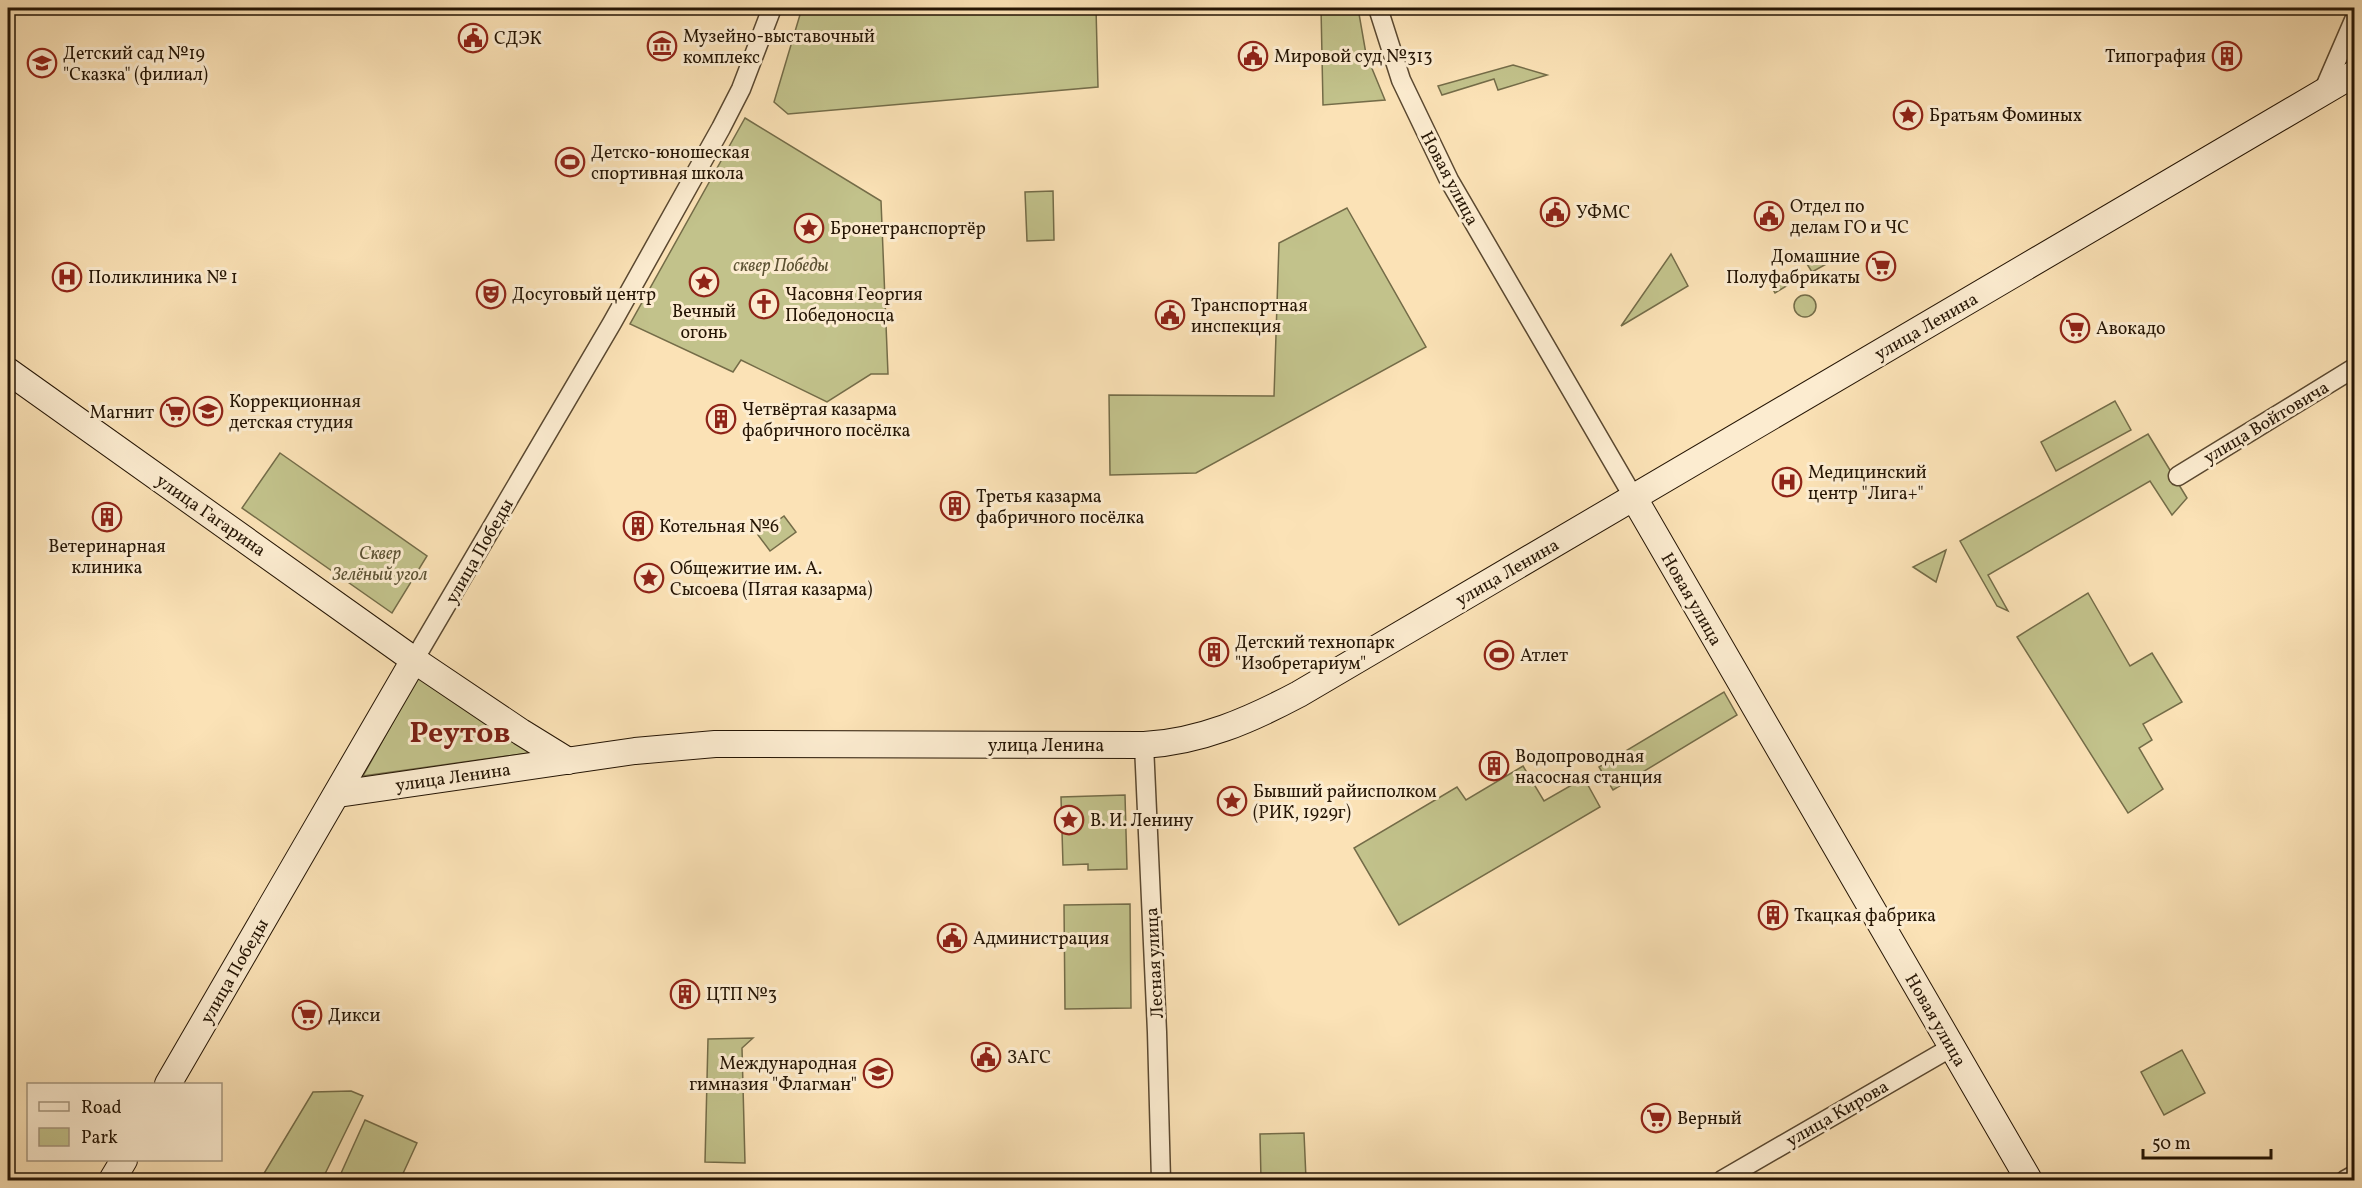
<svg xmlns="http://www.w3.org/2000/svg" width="2362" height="1188" viewBox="0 0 2362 1188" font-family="Vollkorn,serif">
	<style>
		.green { fill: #c2c28b; stroke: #746c48; stroke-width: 1.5 }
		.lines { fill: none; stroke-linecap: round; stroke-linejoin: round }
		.street-casing { stroke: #5a4830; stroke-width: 21 }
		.secondary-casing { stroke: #251504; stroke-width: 28 }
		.street { stroke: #fcecd0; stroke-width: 18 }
		.secondary { stroke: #fcecd0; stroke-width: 26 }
		.labels { text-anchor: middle; stroke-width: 6; stroke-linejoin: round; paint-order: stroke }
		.poi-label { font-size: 18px; fill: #251504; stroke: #fcecd0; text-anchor: start }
		.street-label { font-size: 18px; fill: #251504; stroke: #fcecd0 }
		.park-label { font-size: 18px; font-style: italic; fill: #5c5233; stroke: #fcecd0 }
		.town-label { font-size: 30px; font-weight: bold; fill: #7a1f14; stroke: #fcecd0 }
	</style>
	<rect width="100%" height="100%" fill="#fbe2b6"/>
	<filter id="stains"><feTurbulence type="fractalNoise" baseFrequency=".00333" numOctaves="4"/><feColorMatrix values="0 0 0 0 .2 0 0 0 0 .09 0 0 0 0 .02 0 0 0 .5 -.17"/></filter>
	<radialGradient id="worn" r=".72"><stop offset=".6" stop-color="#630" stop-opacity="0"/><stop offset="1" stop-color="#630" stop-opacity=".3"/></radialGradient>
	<g class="green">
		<path d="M802 8H1096L1098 87 788 114 774 102Z"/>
		<path d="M1321 8H1358L1366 54 1385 100 1323 105Z"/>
		<path d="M1513 65 1547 75 1498 90 1494 79 1442 95 1438 86Z"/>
		<path d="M745 118 881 201 888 374H871L827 402 741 360 733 372 630 324Z"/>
		<path d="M1053 191 1054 240 1027 241 1025 192Z"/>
		<path d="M1347 208 1426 347 1196 473 1110 475 1109 395 1274 396 1279 243Z"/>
		<path d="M1671 254 1688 286 1621 326Z"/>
		<path d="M1825 254 1830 262 1812 272 1807 264Z"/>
		<path d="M1788 274 1793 282 1775 293 1770 284Z"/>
		<circle cx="1805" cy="306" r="11"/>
		<path d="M2115 401 2131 430 2056 471 2041 442Z"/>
		<path d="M2148 434 2187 498 2172 515 2150 481 1988 575 2008 611 1997 606 1960 541Z"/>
		<path d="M280 453 427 556 392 613 242 508Z"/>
		<path d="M784 516 796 532 770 551 758 535Z"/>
		<path d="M1946 550 1936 582 1913 567Z"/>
		<path d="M2088 593 2130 666 2152 653 2182 702 2143 724 2152 740 2139 748 2163 789 2128 813 2017 637Z"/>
		<path d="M420 673 536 752 363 776Z"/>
		<path d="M1724 692 1737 715 1613 790 1599 767Z"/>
		<path d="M1523 766 1544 801 1584 778 1600 807 1399 925 1354 848 1457 787 1466 800Z"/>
		<path d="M1125 795 1127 869 1088 870V864L1063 865 1061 797Z"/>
		<path d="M1130 904 1131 1008 1065 1009 1064 905Z"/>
		<path d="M753 1038 742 1048 745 1163 705 1162 708 1039Z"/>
		<path d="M2182 1050 2205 1093 2164 1115 2141 1072Z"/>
		<path d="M351 1091 363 1096 322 1180H260L313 1092Z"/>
		<path d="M365 1120 417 1143 400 1180H338Z"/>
		<path d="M1304 1133 1306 1179 1261 1180 1260 1134Z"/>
	</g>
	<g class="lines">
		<g class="street-casing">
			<g id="street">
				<path d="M1378 8 1401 80 1449 180 1634 498"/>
				<path d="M2322 94 2354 20"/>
				<path d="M2178 476 2354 368"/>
				<path d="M414 660 612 323 721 128 741 89 772 8"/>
				<path d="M1144 745 1157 1032 1161 1180"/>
				<path d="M1722 1180 1952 1047"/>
				<path d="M2345 1180 2354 1175"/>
			</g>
		</g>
		<g class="secondary-casing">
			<g id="secondary">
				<path d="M8 371 414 660 521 732 568 761"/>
				<path d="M1634 498 2029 1180"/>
				<path d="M338 794 635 751 715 744 1144 745C1200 742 1250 720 1299 694L2354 74"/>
				<path d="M168 1084 414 660"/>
				<path d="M112 1180 124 1160"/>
			</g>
		</g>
		<use href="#street" class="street"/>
		<use href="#secondary" class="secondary"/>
	</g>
	<defs>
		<g id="civic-ring" transform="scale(1.5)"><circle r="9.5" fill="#fcecd0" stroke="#8f2418" stroke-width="1.5"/><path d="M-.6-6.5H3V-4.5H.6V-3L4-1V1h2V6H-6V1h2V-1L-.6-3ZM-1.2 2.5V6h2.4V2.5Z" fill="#8f2418"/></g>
		<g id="museum-ring" transform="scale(1.5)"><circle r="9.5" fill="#fcecd0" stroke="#8f2418" stroke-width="1.5"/><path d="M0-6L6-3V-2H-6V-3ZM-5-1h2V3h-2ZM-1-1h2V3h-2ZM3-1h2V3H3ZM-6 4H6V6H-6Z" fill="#8f2418"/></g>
		<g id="building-ring" transform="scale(1.5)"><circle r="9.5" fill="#fcecd0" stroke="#8f2418" stroke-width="1.5"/><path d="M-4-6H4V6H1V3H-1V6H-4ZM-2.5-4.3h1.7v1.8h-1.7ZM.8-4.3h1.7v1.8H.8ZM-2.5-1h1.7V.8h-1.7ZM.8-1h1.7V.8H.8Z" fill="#8f2418"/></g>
		<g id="school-ring" transform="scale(1.5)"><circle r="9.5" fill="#fcecd0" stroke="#8f2418" stroke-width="1.5"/><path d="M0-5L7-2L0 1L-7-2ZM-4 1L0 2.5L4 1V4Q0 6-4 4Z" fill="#8f2418"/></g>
		<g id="sight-ring" transform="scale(1.5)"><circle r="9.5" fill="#fcecd0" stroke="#8f2418" stroke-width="1.5"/><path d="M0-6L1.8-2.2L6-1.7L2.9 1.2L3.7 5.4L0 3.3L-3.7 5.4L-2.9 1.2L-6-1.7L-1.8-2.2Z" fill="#8f2418"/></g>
		<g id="stadium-ring" transform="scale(1.5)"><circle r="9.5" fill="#fcecd0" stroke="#8f2418" stroke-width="1.5"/><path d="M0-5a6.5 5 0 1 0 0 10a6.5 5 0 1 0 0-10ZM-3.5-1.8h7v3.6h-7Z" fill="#8f2418"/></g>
		<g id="supermarket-ring" transform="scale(1.5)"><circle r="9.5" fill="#fcecd0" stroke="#8f2418" stroke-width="1.5"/><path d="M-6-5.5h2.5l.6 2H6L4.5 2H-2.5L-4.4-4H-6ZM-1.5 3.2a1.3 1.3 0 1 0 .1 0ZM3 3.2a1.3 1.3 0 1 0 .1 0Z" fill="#8f2418"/></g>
		<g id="hospital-ring" transform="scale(1.5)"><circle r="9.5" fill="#fcecd0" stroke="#8f2418" stroke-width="1.5"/><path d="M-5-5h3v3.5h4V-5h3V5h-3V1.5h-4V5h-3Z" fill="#8f2418"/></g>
		<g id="theatre-ring" transform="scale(1.5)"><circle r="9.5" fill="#fcecd0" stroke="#8f2418" stroke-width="1.5"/><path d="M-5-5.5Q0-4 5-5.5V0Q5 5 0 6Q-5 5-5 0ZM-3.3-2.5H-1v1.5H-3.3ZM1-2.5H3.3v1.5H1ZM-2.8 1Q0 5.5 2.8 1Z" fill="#8f2418"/></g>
		<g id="church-ring" transform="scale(1.5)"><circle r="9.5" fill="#fcecd0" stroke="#8f2418" stroke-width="1.5"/><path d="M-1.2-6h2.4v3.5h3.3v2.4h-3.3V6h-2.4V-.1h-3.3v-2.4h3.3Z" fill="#8f2418"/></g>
	</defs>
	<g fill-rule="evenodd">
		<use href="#civic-ring" x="473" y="38"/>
		<use href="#museum-ring" x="662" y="46"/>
		<use href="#civic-ring" x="1253" y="56"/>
		<use href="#building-ring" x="2227" y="56"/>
		<use href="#school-ring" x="42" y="63"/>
		<use href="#sight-ring" x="1908" y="115"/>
		<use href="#stadium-ring" x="570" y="162"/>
		<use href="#civic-ring" x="1555" y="212"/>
		<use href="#civic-ring" x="1769" y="216"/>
		<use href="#sight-ring" x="809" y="228"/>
		<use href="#supermarket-ring" x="1881" y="266"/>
		<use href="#hospital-ring" x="67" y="277"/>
		<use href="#sight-ring" x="704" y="282"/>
		<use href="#theatre-ring" x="491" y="294"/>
		<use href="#church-ring" x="764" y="304"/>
		<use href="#civic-ring" x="1170" y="315"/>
		<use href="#supermarket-ring" x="2075" y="328"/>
		<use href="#school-ring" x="208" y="411"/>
		<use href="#supermarket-ring" x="175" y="412"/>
		<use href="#building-ring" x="721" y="419"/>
		<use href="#hospital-ring" x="1787" y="482"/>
		<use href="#building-ring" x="955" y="506"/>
		<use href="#building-ring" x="107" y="517"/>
		<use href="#building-ring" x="638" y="526"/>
		<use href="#sight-ring" x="649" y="578"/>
		<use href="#building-ring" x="1214" y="652"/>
		<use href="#stadium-ring" x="1499" y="655"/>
		<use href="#building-ring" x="1494" y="766"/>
		<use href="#sight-ring" x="1232" y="801"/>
		<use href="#sight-ring" x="1069" y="820"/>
		<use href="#building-ring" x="1773" y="915"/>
		<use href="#civic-ring" x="952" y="938"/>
		<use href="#building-ring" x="685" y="994"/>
		<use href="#supermarket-ring" x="307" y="1015"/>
		<use href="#civic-ring" x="986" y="1057"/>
		<use href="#school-ring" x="878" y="1073"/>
		<use href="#supermarket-ring" x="1656" y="1118"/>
	</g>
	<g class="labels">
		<g class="poi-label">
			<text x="683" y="42">Музейно-выставочный<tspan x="683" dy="21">комплекс</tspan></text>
			<text x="494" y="44">СДЭК</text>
			<text x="63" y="59">Детский сад №19<tspan x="63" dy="21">"Сказка" (филиал)</tspan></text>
			<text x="1274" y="62">Мировой суд №313</text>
			<text x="2206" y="62" text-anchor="end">Типография</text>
			<text x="1929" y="121">Братьям Фоминых</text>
			<text x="591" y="158">Детско-юношеская<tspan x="591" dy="21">спортивная школа</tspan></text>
			<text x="1790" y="212">Отдел по<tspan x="1790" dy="21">делам ГО и ЧС</tspan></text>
			<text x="1576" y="218">УФМС</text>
			<text x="830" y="234">Бронетранспортёр</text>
			<text x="1860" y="262" text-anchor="end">Домашние<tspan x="1860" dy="21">Полуфабрикаты</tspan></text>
			<text x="88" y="283">Поликлиника № 1</text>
			<text x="512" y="300">Досуговый центр</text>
			<text x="785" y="300">Часовня Георгия<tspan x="785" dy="21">Победоносца</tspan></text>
			<text x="1191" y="311">Транспортная<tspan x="1191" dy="21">инспекция</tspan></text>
			<text x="704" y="317" text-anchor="middle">Вечный<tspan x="704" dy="21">огонь</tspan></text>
			<text x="2096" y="334">Авокадо</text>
			<text x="229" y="407">Коррекционная<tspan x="229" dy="21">детская студия</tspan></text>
			<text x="742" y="415">Четвёртая казарма<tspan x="742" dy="21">фабричного посёлка</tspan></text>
			<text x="154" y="418" text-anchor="end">Магнит</text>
			<text x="1808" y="478">Медицинский<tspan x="1808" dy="21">центр "Лига+"</tspan></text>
			<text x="976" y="502">Третья казарма<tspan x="976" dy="21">фабричного посёлка</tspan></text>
			<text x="659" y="532">Котельная №6</text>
			<text x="107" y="552" text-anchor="middle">Ветеринарная<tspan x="107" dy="21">клиника</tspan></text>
			<text x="670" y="574">Общежитие им. А.<tspan x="670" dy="21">Сысоева (Пятая казарма)</tspan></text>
			<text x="1235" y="648">Детский технопарк<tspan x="1235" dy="21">"Изобретариум"</tspan></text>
			<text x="1520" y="661">Атлет</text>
			<text x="1515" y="762">Водопроводная<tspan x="1515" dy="21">насосная станция</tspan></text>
			<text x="1253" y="797">Бывший райисполком<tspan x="1253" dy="21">(РИК, 1929г)</tspan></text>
			<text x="1090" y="826">В. И. Ленину</text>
			<text x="1794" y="921">Ткацкая фабрика</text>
			<text x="973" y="944">Администрация</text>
			<text x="706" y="1000">ЦТП №3</text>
			<text x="328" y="1021">Дикси</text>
			<text x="1007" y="1063">ЗАГС</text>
			<text x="857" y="1069" text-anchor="end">Международная<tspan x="857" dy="21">гимназия "Флагман"</tspan></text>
			<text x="1677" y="1124">Верный</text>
		</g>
		<g class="street-label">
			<text transform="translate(1450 178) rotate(62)" y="6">Новая улица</text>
			<text transform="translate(1926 326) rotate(-30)" y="6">улица Ленина</text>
			<text transform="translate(2266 422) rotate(-31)" y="6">улица Войтовича</text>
			<text transform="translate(211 515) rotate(35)" y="6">улица Гагарина</text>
			<text transform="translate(479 551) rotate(-60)" y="6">улица Победы</text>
			<text transform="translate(1507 572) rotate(-30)" y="6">улица Ленина</text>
			<text transform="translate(1692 599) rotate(60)" y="6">Новая улица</text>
			<text x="1046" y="751">улица Ленина</text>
			<text transform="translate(453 777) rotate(-8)" y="6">улица Ленина</text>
			<text transform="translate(1154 963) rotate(-93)" y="6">Лесная улица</text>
			<text transform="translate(234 971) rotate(-60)" y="6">улица Победы</text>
			<text transform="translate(1936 1020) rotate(60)" y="6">Новая улица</text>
			<text transform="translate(1837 1113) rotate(-30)" y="6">улица Кирова</text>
		</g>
		<g class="park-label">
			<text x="781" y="271">сквер Победы</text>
			<text x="380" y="559">Сквер<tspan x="380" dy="21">Зелёный угол</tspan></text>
		</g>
		<g class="town-label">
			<text x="460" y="742">Реутов</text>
		</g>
	</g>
	<rect width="2362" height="1188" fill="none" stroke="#fbe2b6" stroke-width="30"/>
	<rect x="9" y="9" width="2344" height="1170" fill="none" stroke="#251504" stroke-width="3"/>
	<rect x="15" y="15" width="2332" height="1158" fill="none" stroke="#251504" stroke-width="1.5"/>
	<rect x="27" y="1083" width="195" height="78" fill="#fcecd0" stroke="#a6967e" stroke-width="1.5"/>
	<rect x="39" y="1102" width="30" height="9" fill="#fcecd0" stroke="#a6967e" stroke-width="1.5"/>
	<text x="81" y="1113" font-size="18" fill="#251504">Road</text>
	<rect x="39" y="1128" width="30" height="18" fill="#c2c28b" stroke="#a6967e" stroke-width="1.5"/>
	<text x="81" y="1143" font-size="18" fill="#251504">Park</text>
	<path d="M2143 1149v9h128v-9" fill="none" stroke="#251504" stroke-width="3"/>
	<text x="2152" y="1149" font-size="18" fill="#251504" stroke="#fcecd0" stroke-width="4.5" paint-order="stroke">50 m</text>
	<rect width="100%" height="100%" filter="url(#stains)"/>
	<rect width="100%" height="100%" fill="url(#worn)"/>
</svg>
